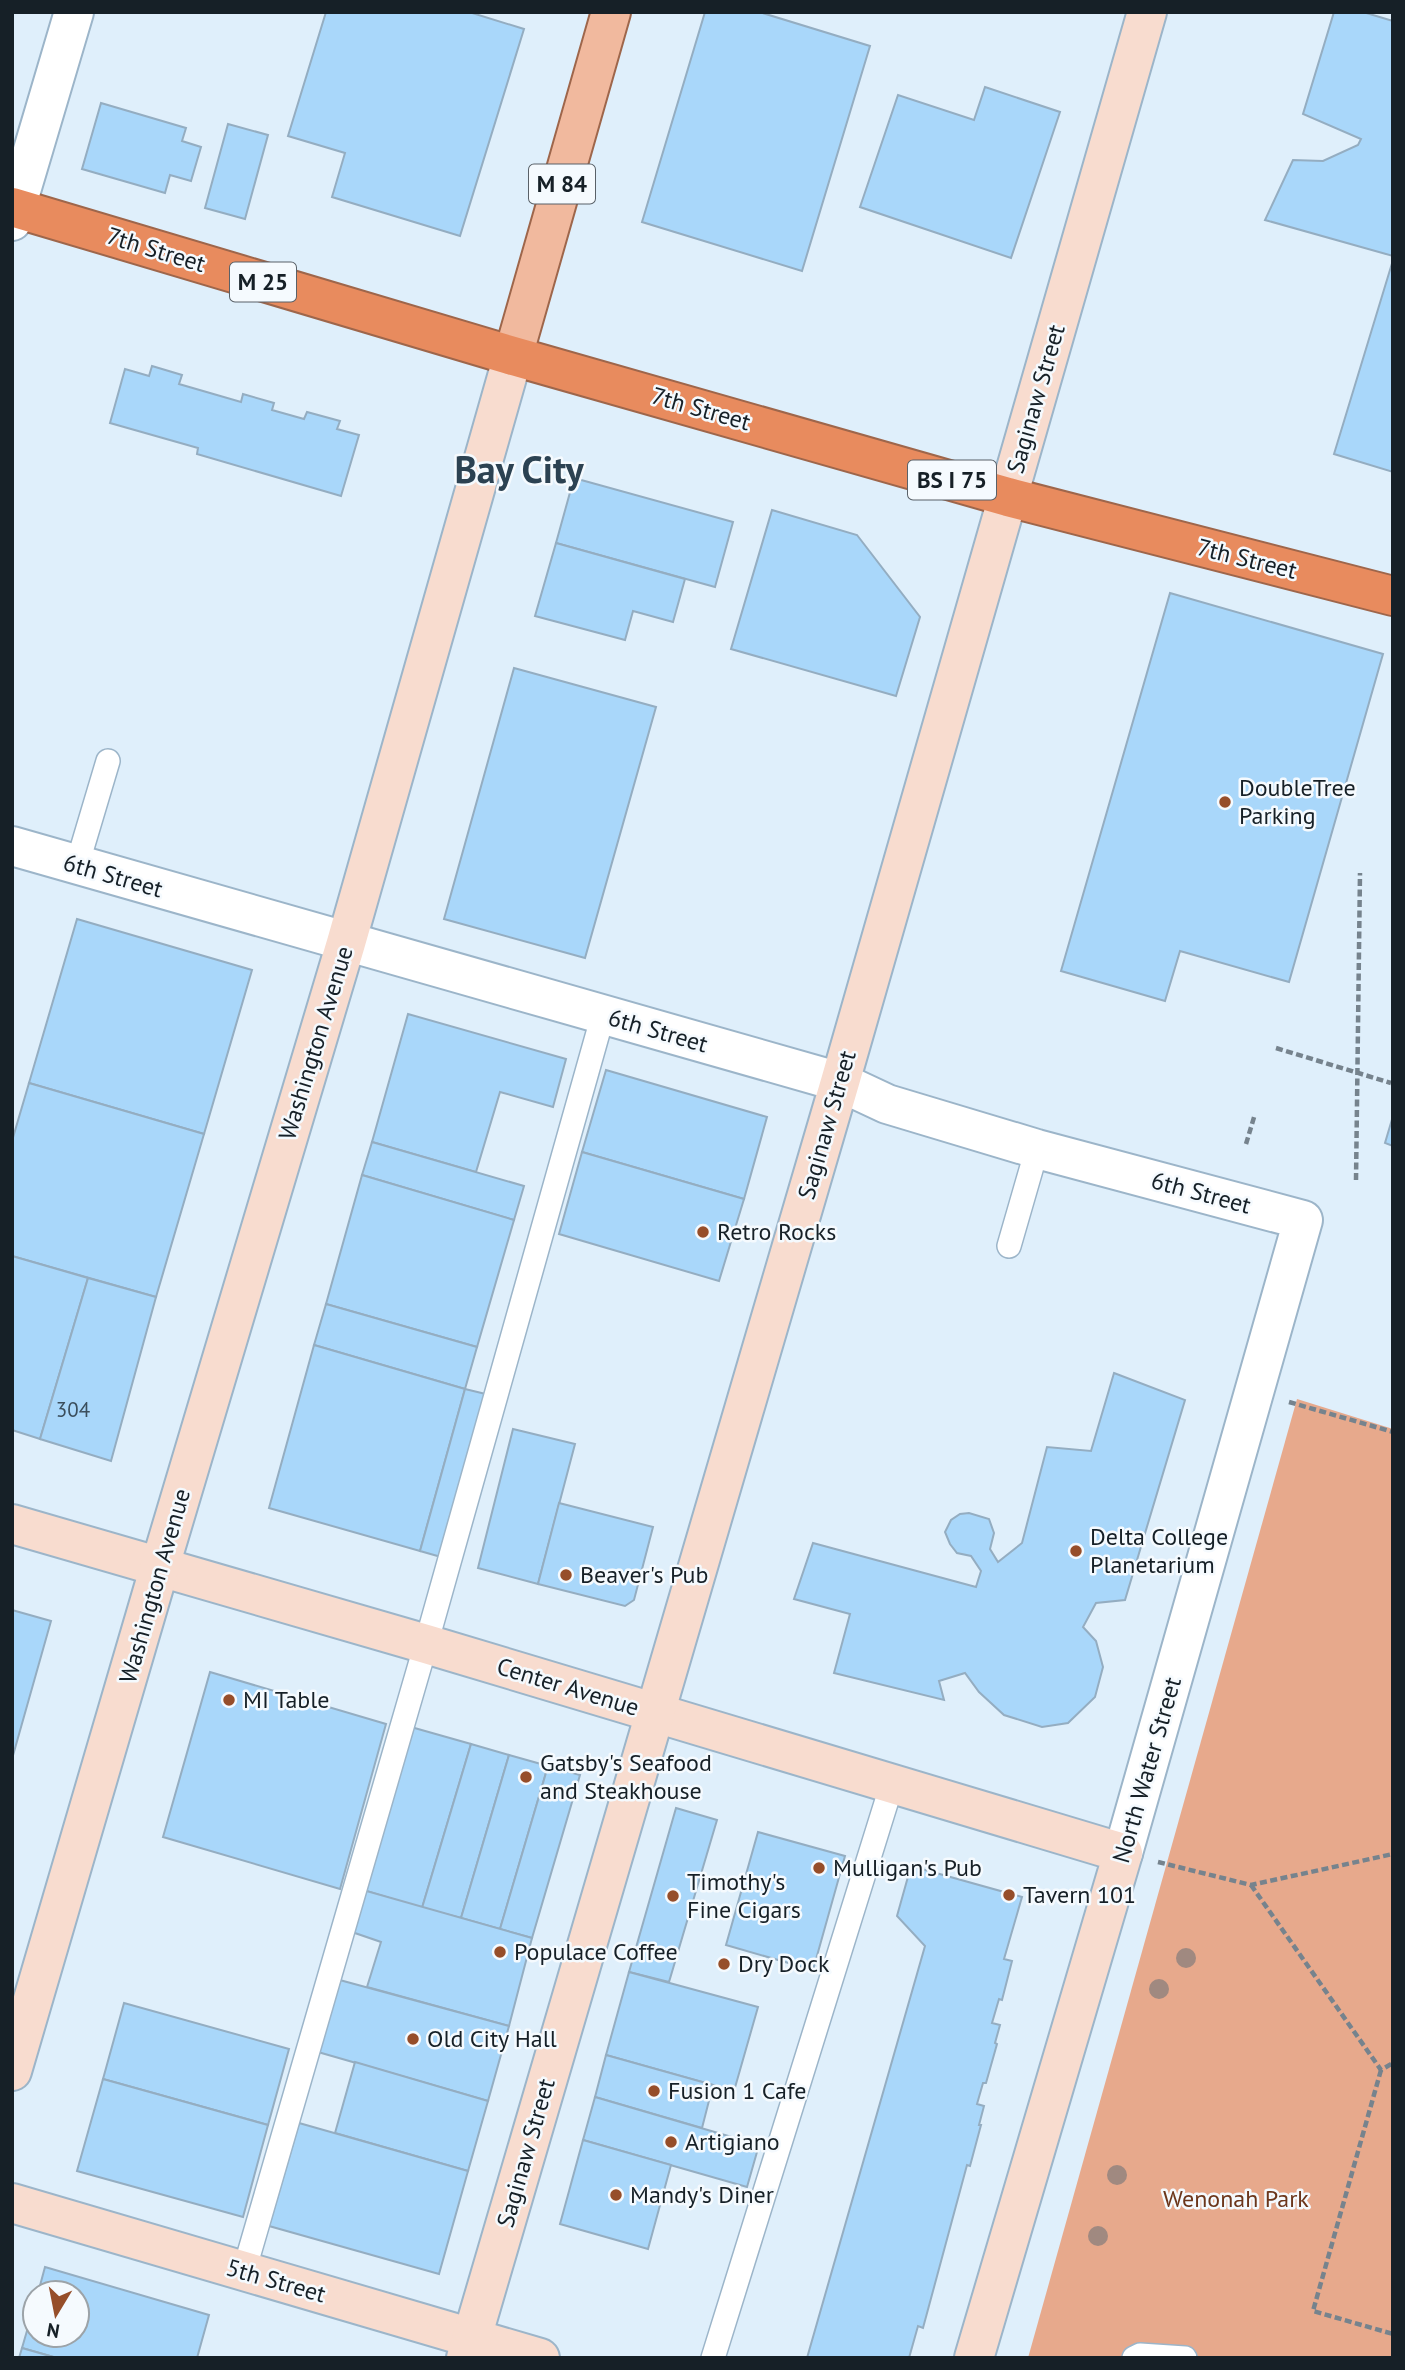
<svg xmlns="http://www.w3.org/2000/svg" width="1405" height="2370" viewBox="0 0 1405 2370" font-family="'PT Sans',sans-serif">
	<style>
		.green { fill: #e7a98c }
		.building { fill: #a9d7fa; stroke: #94adc1; stroke-width: 2 }
		.lines { fill: none; stroke-linecap: round; stroke-linejoin: round }
		.lane-casing { stroke: #9cb5c9; stroke-width: 26 }
		.street-casing { stroke: #9cb5c9; stroke-width: 42 }
		.secondary-casing { stroke: #9cb5c9; stroke-width: 42 }
		.primary-casing { stroke: #9e664b; stroke-width: 42 }
		.highway-casing { stroke: #9e664b; stroke-width: 42 }
		.path { stroke: #76838d; stroke-width: 4.5; stroke-dasharray: 7 3.5; stroke-linecap: butt }
		.lane { stroke: #fff; stroke-width: 23 }
		.street { stroke: #fff; stroke-width: 38 }
		.secondary { stroke: #f8dccf; stroke-width: 38 }
		.primary { stroke: #f1b99e; stroke-width: 38 }
		.highway { stroke: #e88b5e; stroke-width: 38 }
		.tree { fill: #a08980 }
		.poi-dot { fill: #964e2a; stroke: #f5fafe; stroke-width: 2.5 }
		.labels { text-anchor: middle; stroke-width: 5; stroke-linejoin: round; paint-order: stroke }
		.number-label { font-size: 21px; fill: #3b4e5c }
		.shield { fill: #f5fafe; stroke: #596168; stroke-width: 2 }
		.shield-label { font-size: 23px; font-weight: bold; fill: #162027 }
		.street-label { font-size: 24px; fill: #162027; stroke: #f5fafe }
		.poi-label { font-size: 24px; fill: #162027; stroke: #f5fafe; text-anchor: start }
		.park-label { font-size: 24px; fill: #6c361b; stroke: #f5fafe }
		.town-label { font-size: 38px; font-weight: bold; fill: #2c4252; stroke: #f5fafe }
	</style>
	<rect width="100%" height="100%" fill="#dfeffb"/>
	<path class="green" d="M1297 1399 1393 1429V2358H1028Z"/>
	<g class="building">
		<path d="M326 12H469L524 29 460 236 332 197 345 153 288 136Z"/>
		<path d="M705 12H759L870 46 802 271 642 222Z"/>
		<path d="M1334 12H1363L1393 21V256L1265 220 1293 160 1323 161 1358 145 1361 139 1303 114Z"/>
		<path d="M985 87 1060 112 1011 258 860 207 898 95 974 120Z"/>
		<path d="M101 103 186 128 182 141 201 147 191 181 170 175 165 193 82 169Z"/>
		<path d="M228 124 268 135 245 219 205 208Z"/>
		<path d="M1393 260V472L1334 454Z"/>
		<path d="M152 366 182 375 179 384 241 402 243 394 274 403 272 410 304 419 307 412 340 421 337 429 359 435 341 496 197 454 198 448 110 423 125 369 149 376Z"/>
		<path d="M574 478 733 522 715 587 556 543Z"/>
		<path d="M772 510 857 535 920 617 896 696 731 649Z"/>
		<path d="M556 543 685 579 673 622 633 611 625 640 535 616Z"/>
		<path d="M1170 593 1383 654 1289 982 1180 951 1165 1001 1061 971Z"/>
		<path d="M514 668 656 707 585 958 444 919Z"/>
		<path d="M77 919 252 970 204 1134 29 1083Z"/>
		<path d="M408 1014 566 1059 553 1107 500 1092 476 1172 372 1142Z"/>
		<path d="M606 1070 767 1117 744 1199 582 1152Z"/>
		<path d="M29 1083 204 1134 156 1297 12 1256V1141Z"/>
		<path d="M1393 1116V1146L1385 1143Z"/>
		<path d="M372 1142 524 1186 514 1220 362 1175Z"/>
		<path d="M582 1152 744 1199 719 1281 559 1234Z"/>
		<path d="M362 1175 514 1220 477 1347 326 1304Z"/>
		<path d="M12 1256 88 1278 40 1439 12 1430Z"/>
		<path d="M88 1278 156 1297 111 1461 40 1439Z"/>
		<path d="M326 1304 477 1347 465 1389 314 1345Z"/>
		<path d="M314 1345 465 1389 420 1551 269 1508Z"/>
		<path d="M1114 1373 1185 1400 1125 1600 1096 1603 1083 1627 1096 1641 1103 1667 1095 1697 1068 1723 1042 1727 1004 1715 979 1692 965 1673 939 1681 944 1700 834 1673 850 1614 794 1599 813 1543 976 1587 981 1571 971 1556 957 1553 950 1544 945 1532 951 1520 960 1514 969 1513 989 1519 994 1533 990 1549 998 1562 1022 1543 1047 1447 1091 1451Z"/>
		<path d="M465 1389 494 1396 448 1559 420 1551Z"/>
		<path d="M513 1429 575 1444 538 1584 478 1568Z"/>
		<path d="M559 1503 653 1527 634 1600 625 1606 538 1584Z"/>
		<path d="M12 1610 51 1621 12 1759Z"/>
		<path d="M210 1672 386 1724 340 1889 163 1837Z"/>
		<path d="M411 1727 471 1744 422 1908 363 1890Z"/>
		<path d="M471 1744 509 1755 461 1918 422 1908Z"/>
		<path d="M509 1755 548 1766 500 1929 461 1918Z"/>
		<path d="M548 1766 580 1775 532 1938 500 1929Z"/>
		<path d="M676 1808 717 1820 669 1982 629 1972Z"/>
		<path d="M758 1832 845 1856 813 1970 726 1945Z"/>
		<path d="M911 1866 1022 1897 1004 1959 1012 1961 1002 2000 999 1999 992 2023 1000 2025 995 2043 997 2044 986 2083H983L977 2104 984 2106 979 2125H981L970 2166 967 2165 923 2328 918 2326 909 2358H807L925 1946 897 1916Z"/>
		<path d="M363 1890 532 1938 509 2026 367 1987 381 1942 352 1932Z"/>
		<path d="M629 1972 758 2007 734 2091 606 2055Z"/>
		<path d="M336 1979 509 2026 488 2101 318 2052Z"/>
		<path d="M124 2003 289 2049 268 2125 103 2079Z"/>
		<path d="M606 2055 713 2085 702 2128 595 2097Z"/>
		<path d="M355 2062 488 2101 468 2171 335 2133Z"/>
		<path d="M103 2079 268 2125 243 2217 77 2171Z"/>
		<path d="M595 2097 759 2145 747 2187 583 2140Z"/>
		<path d="M299 2123 468 2171 439 2274 269 2226Z"/>
		<path d="M583 2140 671 2165 648 2249 560 2224Z"/>
		<path d="M45 2267 209 2315 197 2358H57L22 2348 35 2303V2335H77V2293H38Z"/>
		<path d="M22 2348 57 2358H19Z"/>
	</g>
	<g class="lines">
		<g class="lane-casing">
			<g id="lane">
				<path d="M77 865 108 761"/>
				<path d="M1009 1246 1037 1149"/>
				<path d="M244 2271 426 1644 603 1015"/>
				<path d="M713 2358 892 1784"/>
				<path d="M1134 2358 1140 2355 1185 2358"/>
			</g>
		</g>
		<g class="street-casing">
			<g id="street">
				<path d="M12 221 74 12"/>
				<path d="M12 846 840 1082 887 1104 1037 1149 1303 1220 1123 1853"/>
			</g>
		</g>
		<g class="secondary-casing">
			<g id="secondary">
				<path d="M12 1524 426 1644 1123 1853 974 2358"/>
				<path d="M12 2071 160 1566 346 943 513 356"/>
				<path d="M12 2203 540 2358"/>
				<path d="M466 2358 840 1082 1147 12"/>
			</g>
		</g>
		<g class="primary-casing">
			<path id="primary" d="M513 356 611 12"/>
		</g>
		<g class="highway-casing">
			<path id="highway" d="M12 207 513 356 1008 497 1393 596"/>
		</g>
		<g class="path">
			<path d="M1276 1048 1391 1083"/>
			<path d="M1246 1144 1255 1114"/>
			<path d="M1356 1180 1360 873"/>
			<path d="M1289 1402 1393 1432"/>
			<path d="M1158 1862 1251 1885 1393 1854"/>
			<path d="M1251 1885 1381 2070 1393 2063"/>
			<path d="M1381 2070 1313 2311 1393 2334"/>
		</g>
		<use href="#lane" class="lane"/>
		<use href="#street" class="street"/>
		<use href="#secondary" class="secondary"/>
		<use href="#primary" class="primary"/>
		<use href="#highway" class="highway"/>
	</g>
	<g class="tree">
		<circle cx="1186" cy="1958" r="10"/>
		<circle cx="1159" cy="1989" r="10"/>
		<circle cx="1117" cy="2175" r="10"/>
		<circle cx="1098" cy="2236" r="10"/>
	</g>
	<g class="poi-dot">
		<circle cx="1225" cy="802" r="7"/>
		<circle cx="703" cy="1232" r="7"/>
		<circle cx="1076" cy="1551" r="7"/>
		<circle cx="566" cy="1575" r="7"/>
		<circle cx="229" cy="1700" r="7"/>
		<circle cx="526" cy="1777" r="7"/>
		<circle cx="819" cy="1868" r="7"/>
		<circle cx="1009" cy="1895" r="7"/>
		<circle cx="673" cy="1896" r="7"/>
		<circle cx="500" cy="1952" r="7"/>
		<circle cx="724" cy="1964" r="7"/>
		<circle cx="413" cy="2039" r="7"/>
		<circle cx="654" cy="2091" r="7"/>
		<circle cx="671" cy="2142" r="7"/>
		<circle cx="616" cy="2195" r="7"/>
	</g>
	<g class="labels">
		<g class="number-label">
			<text x="73" y="1417">304</text>
		</g>
		<g class="shield">
			<rect x="529" y="164.5" width="66" height="39" rx="5"/>
			<rect x="230" y="262.5" width="66" height="39" rx="5"/>
			<rect x="908" y="460.5" width="88" height="39" rx="5"/>
		</g>
		<g class="shield-label">
			<text x="562" y="192">M 84</text>
			<text x="263" y="290">M 25</text>
			<text x="952" y="488">BS I 75</text>
		</g>
		<g class="street-label">
			<text transform="translate(156 250) rotate(17)" y="8">7th Street</text>
			<text transform="translate(1036 399) rotate(-74)" y="8">Saginaw Street</text>
			<text transform="translate(701 409) rotate(16)" y="8">7th Street</text>
			<text transform="translate(1247 559) rotate(14)" y="8">7th Street</text>
			<text transform="translate(113 876) rotate(16)" y="8">6th Street</text>
			<text transform="translate(658 1031) rotate(16)" y="8">6th Street</text>
			<text transform="translate(316 1043) rotate(-73)" y="8">Washington Avenue</text>
			<text transform="translate(827 1125) rotate(-74)" y="8">Saginaw Street</text>
			<text transform="translate(1201 1193) rotate(15)" y="8">6th Street</text>
			<text transform="translate(155 1586) rotate(-74)" y="8">Washington Avenue</text>
			<text transform="translate(568 1687) rotate(17)" y="8">Center Avenue</text>
			<text transform="translate(1147 1770) rotate(-74)" y="8">North Water Street</text>
			<text transform="translate(526 2153) rotate(-74)" y="8">Saginaw Street</text>
			<text transform="translate(276 2281) rotate(16)" y="8">5th Street</text>
		</g>
		<g class="poi-label">
			<text x="1239" y="796">DoubleTree<tspan x="1239" dy="28">Parking</tspan></text>
			<text x="717" y="1240">Retro Rocks</text>
			<text x="1090" y="1545">Delta College<tspan x="1090" dy="28">Planetarium</tspan></text>
			<text x="580" y="1583">Beaver's Pub</text>
			<text x="243" y="1708">MI Table</text>
			<text x="540" y="1771">Gatsby's Seafood<tspan x="540" dy="28">and Steakhouse</tspan></text>
			<text x="833" y="1876">Mulligan's Pub</text>
			<text x="687" y="1890">Timothy's<tspan x="687" dy="28">Fine Cigars</tspan></text>
			<text x="1023" y="1903">Tavern 101</text>
			<text x="514" y="1960">Populace Coffee</text>
			<text x="738" y="1972">Dry Dock</text>
			<text x="427" y="2047">Old City Hall</text>
			<text x="668" y="2099">Fusion 1 Cafe</text>
			<text x="685" y="2150">Artigiano</text>
			<text x="630" y="2203">Mandy's Diner</text>
		</g>
		<g class="park-label">
			<text x="1236" y="2207">Wenonah Park</text>
		</g>
		<g class="town-label">
			<text x="519" y="483">Bay City</text>
		</g>
	</g>
	<rect width="1405" height="2370" fill="none" stroke="#162027" stroke-width="28"/>
	<g transform="translate(56 2314) rotate(190)"><circle r="33" fill="#f5fafe" stroke="#9ca3a8" stroke-width="2"/>
	<path d="M0-5L12 26L0 18L-12 26Z" fill="#964e2a"/>
	<text y="-10" font-size="19" font-weight="bold" text-anchor="middle" fill="#162027">N</text>
	</g>
</svg>
